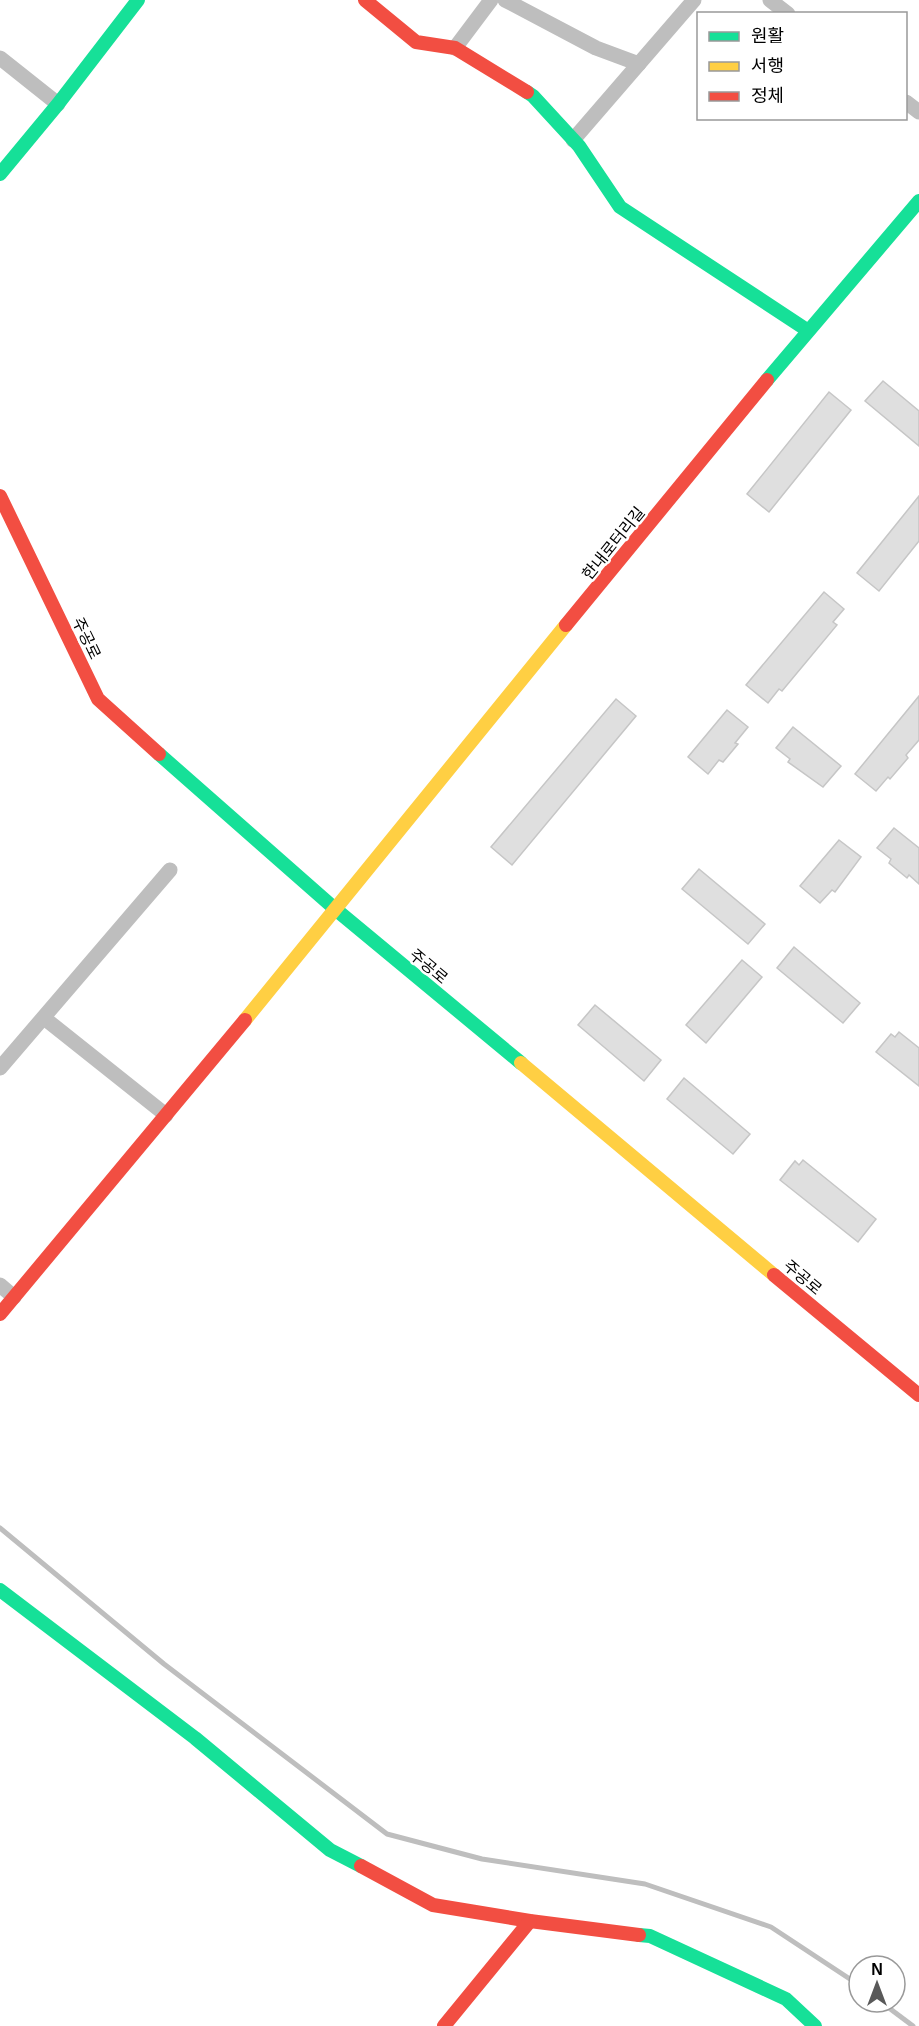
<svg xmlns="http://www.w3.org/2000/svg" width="919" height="2026" viewBox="0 0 919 2026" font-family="Helvetica,'Noto Sans KR',sans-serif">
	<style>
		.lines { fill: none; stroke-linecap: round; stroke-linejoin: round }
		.stream { stroke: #bebebe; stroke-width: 5 }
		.building { fill: #dfdfdf; stroke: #c6c6c6; stroke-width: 1.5 }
		.street { stroke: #bebebe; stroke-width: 15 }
		.fast { stroke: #16e098; stroke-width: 14 }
		.slow { stroke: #ffcf43; stroke-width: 14 }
		.jam { stroke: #f24e42; stroke-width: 14 }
		.labels { text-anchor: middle; stroke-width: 5; stroke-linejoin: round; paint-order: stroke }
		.street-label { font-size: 16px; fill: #000; stroke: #fff }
	</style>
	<rect width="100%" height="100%" fill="#fff"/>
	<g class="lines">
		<g class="stream">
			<path d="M0 1528 164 1664 387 1834 482 1859 645 1884 771 1927 859 1985"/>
			<path d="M881 2002 913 2026"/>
		</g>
	</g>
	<g class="building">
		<path d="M883 381 919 411V446L865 401Z"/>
		<path d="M829 392 851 410 769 512 747 494Z"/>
		<path d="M919 496V541L879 591 857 573Z"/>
		<path d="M824 592 844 609 833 622 837 625 782 691 779 689 768 703 746 685Z"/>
		<path d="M919 696V740L906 755 908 758 890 779 888 777 876 791 855 774Z"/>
		<path d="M616 699 636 716 512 865 491 847Z"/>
		<path d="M727 710 748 727 735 743 738 744 723 762 719 760 708 774 688 757Z"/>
		<path d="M793 727 841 766 823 787 788 762 790 759 776 748Z"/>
		<path d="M894 828 919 848V884L909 875 907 878 889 863 891 859 877 848Z"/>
		<path d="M839 840 861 857 835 892 832 890 820 903 800 886Z"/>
		<path d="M699 869 765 924 748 944 682 889Z"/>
		<path d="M794 947 860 1003 843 1023 777 968Z"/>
		<path d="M742 960 762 977 706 1043 686 1025Z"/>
		<path d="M595 1005 661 1060 644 1081 578 1025Z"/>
		<path d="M899 1032 919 1048V1086L876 1052 891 1034 895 1037Z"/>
		<path d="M684 1078 750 1134 733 1154 667 1099Z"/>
		<path d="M803 1160 876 1219 858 1242 780 1180 795 1161 799 1165Z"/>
	</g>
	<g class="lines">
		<g class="street">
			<path d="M505 0 596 48 639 64"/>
			<path d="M770 0 788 14"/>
			<path d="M455 48 491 0"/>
			<path d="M0 58 58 104"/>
			<path d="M906 102 919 112"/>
			<path d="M573 140 694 0"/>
			<path d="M44 1018 166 1115"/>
			<path d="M0 1068 170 870"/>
			<path d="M0 1285 14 1297"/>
		</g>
		<g class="fast">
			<path d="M527 92 533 96 579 146 620 207 807 330"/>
			<path d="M0 174 58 104 138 0"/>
			<path d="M767 380 919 201"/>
			<path d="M159 754 334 908 521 1063"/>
			<path d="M0 1590 195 1738 330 1850 361 1866"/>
			<path d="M639 1935 650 1936 786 1999 815 2026"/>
		</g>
		<g class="slow">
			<path d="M245 1020 566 625"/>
			<path d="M521 1063 774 1275"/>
		</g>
		<g class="jam">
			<path d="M365 0 416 42 455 48 527 92"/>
			<path d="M0 496 98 699 159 754"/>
			<path d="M566 625 767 380"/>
			<path d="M774 1275 919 1395"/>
			<path d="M0 1314 245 1020"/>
			<path d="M361 1866 433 1905 530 1921 639 1935"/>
			<path d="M444 2026 530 1921"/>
		</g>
	</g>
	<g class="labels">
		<g class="street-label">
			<text transform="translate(613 543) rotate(-51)" y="6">한내로터리길</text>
			<text transform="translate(87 638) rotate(64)" y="6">주공로</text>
			<text transform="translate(429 966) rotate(40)" y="6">주공로</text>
			<text transform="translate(803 1277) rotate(40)" y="6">주공로</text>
		</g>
	</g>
	<rect x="697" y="12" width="210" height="108" fill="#ffffff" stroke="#999999" stroke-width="1.5"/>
	<rect x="709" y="32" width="30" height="9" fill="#16e098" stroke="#999999" stroke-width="1.5"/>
	<text x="751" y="42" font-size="18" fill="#000000">원활</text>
	<rect x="709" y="62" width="30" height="9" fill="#ffcf43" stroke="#999999" stroke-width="1.5"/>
	<text x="751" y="72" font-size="18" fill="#000000">서행</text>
	<rect x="709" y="92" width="30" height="9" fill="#f24e42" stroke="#999999" stroke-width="1.5"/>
	<text x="751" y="102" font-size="18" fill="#000000">정체</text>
	<g transform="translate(877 1984)"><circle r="28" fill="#ffffff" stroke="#999999" stroke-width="1.5"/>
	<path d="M0-4.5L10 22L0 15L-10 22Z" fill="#595959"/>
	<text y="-9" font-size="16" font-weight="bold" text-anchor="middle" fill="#000000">N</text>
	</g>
</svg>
